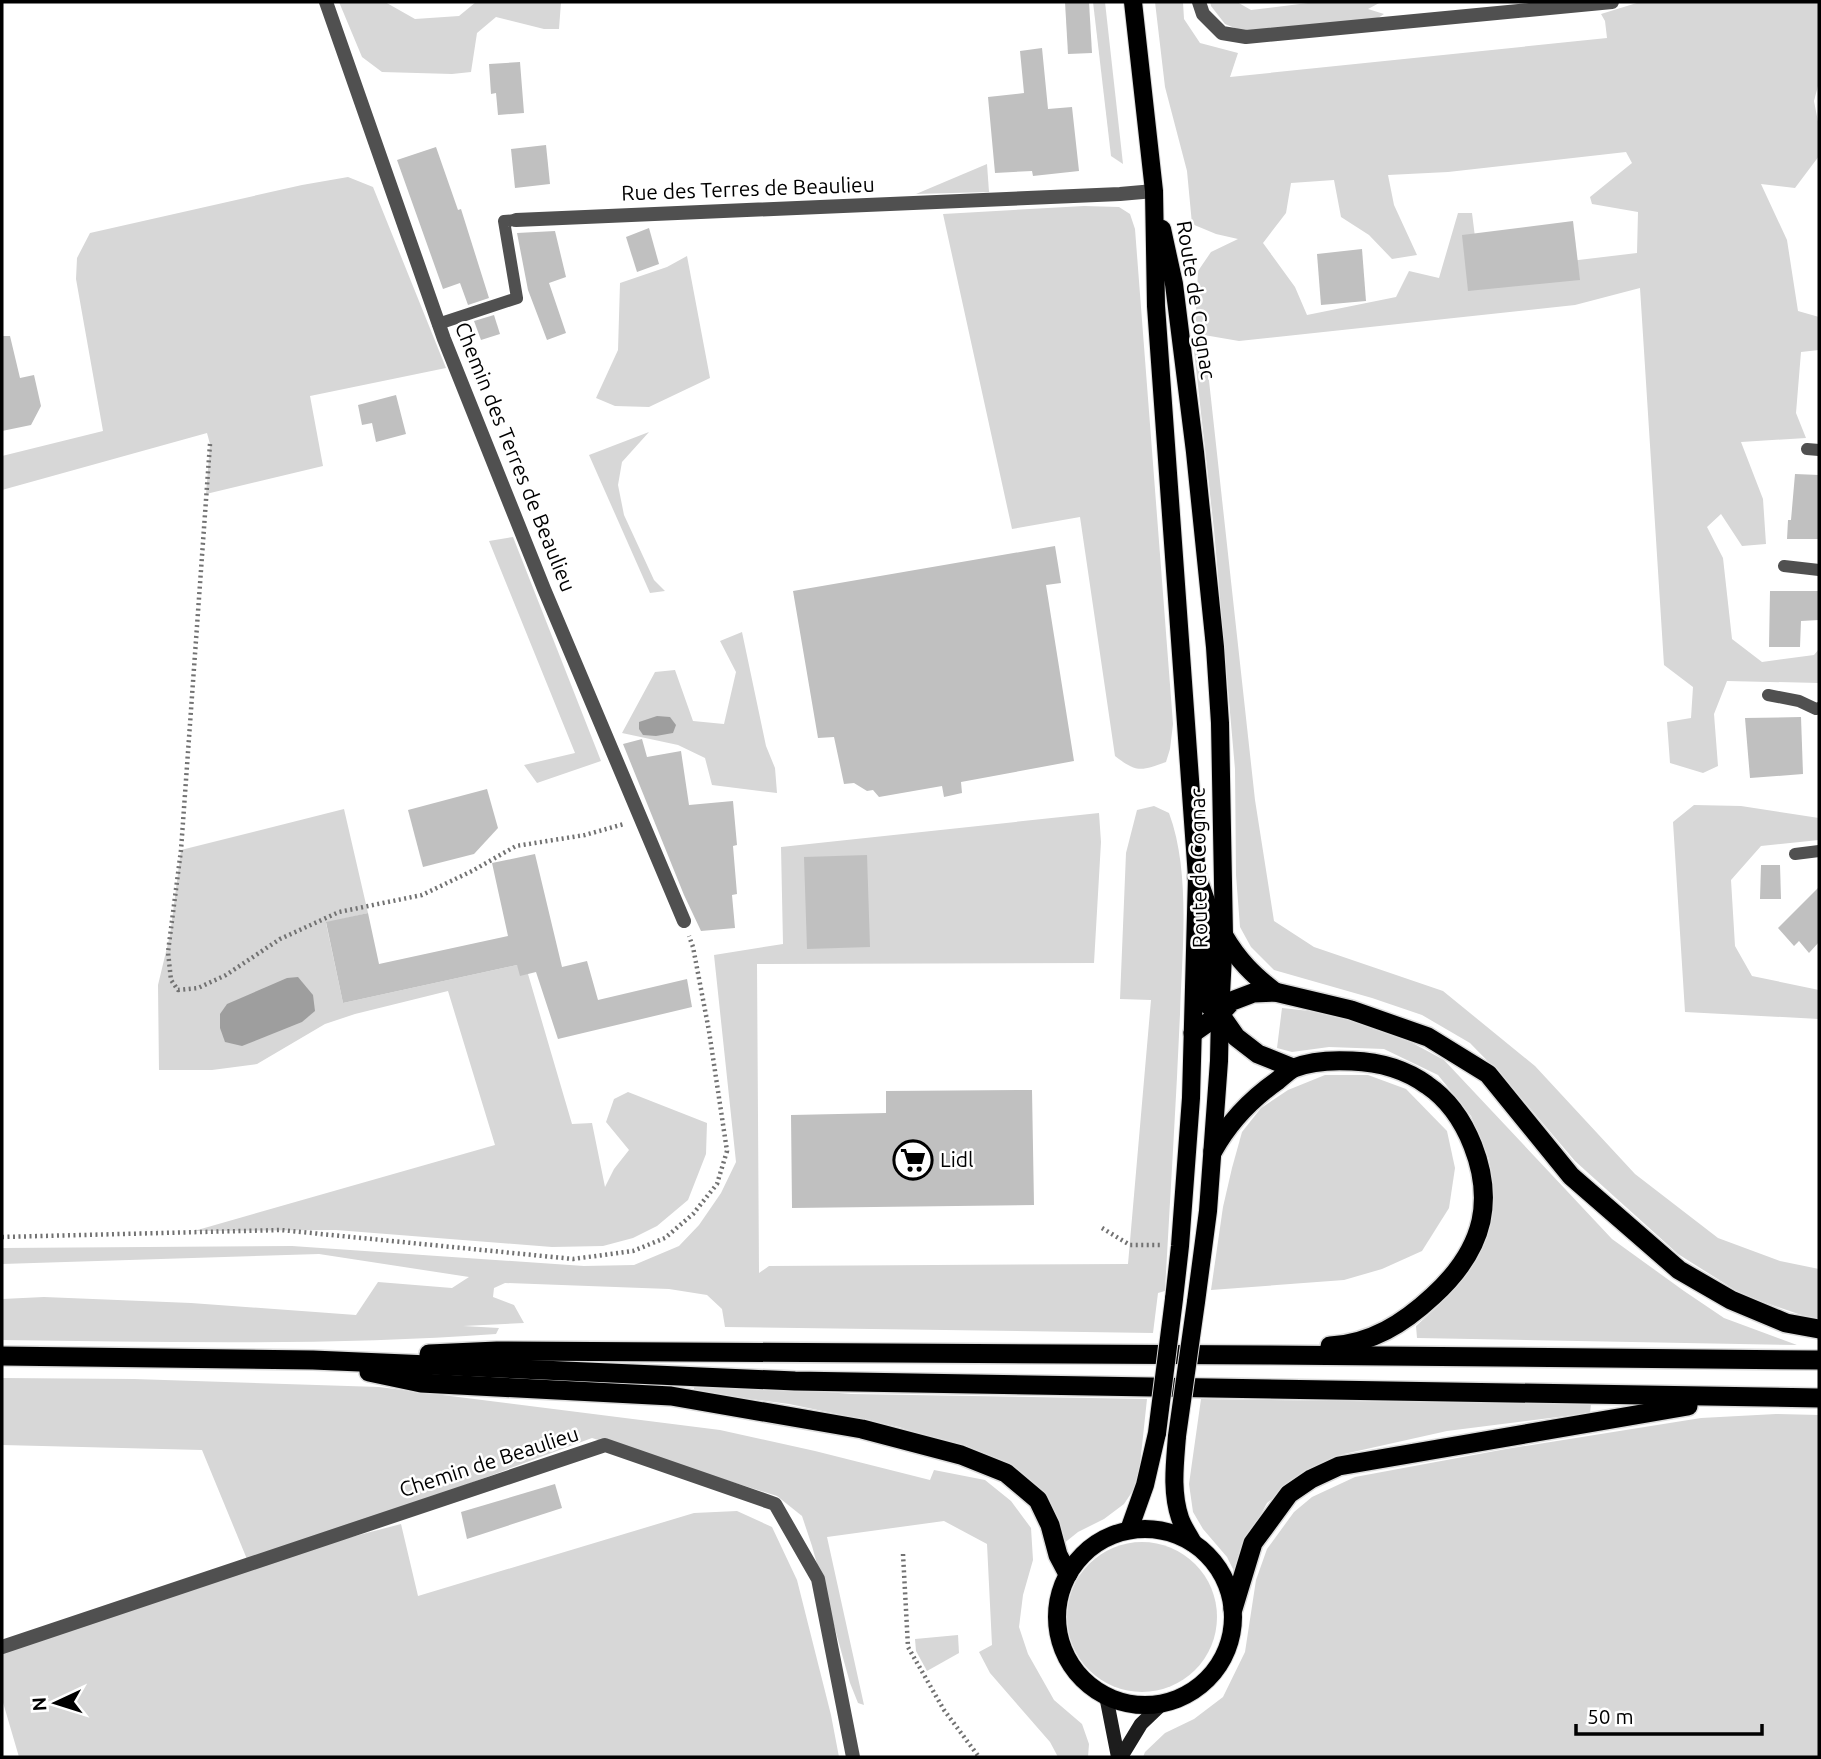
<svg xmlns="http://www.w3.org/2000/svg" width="1821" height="1759" viewBox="0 0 1821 1759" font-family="Ubuntu,sans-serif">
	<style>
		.green { fill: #d7d7d7; fill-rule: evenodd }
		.water { fill: #9e9e9e }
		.building { fill: #c0c0c0 }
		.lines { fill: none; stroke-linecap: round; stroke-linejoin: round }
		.primary-casing { stroke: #dbdbdb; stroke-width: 20 }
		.trunk-casing { stroke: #dbdbdb; stroke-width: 22 }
		.path { stroke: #727272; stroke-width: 4.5; stroke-dasharray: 2 3.5; stroke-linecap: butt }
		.service { stroke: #505050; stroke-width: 12 }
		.minor { stroke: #505050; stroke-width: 14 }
		.secondary { stroke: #1d1d1d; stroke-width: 14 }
		.primary { stroke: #000; stroke-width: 18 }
		.trunk { stroke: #000; stroke-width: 19 }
		.primary-bridge-casing { stroke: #dbdbdb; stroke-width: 20; stroke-linecap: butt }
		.primary-bridge { stroke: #000; stroke-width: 18 }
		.labels { text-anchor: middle; stroke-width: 5; stroke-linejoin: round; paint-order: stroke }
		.street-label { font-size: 21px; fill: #000; stroke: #fff }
		.poi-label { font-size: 21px; fill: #000; stroke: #fff; text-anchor: start }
	</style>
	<rect width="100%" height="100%" fill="#fff"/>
	<g class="green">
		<path d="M339 2H385L415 19 459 16 476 2H561L559 29H544L496 17 477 33 471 72 452 74 382 72 362 57Z"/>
		<path d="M1093 2H1105L1123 164 1111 156Z"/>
		<path d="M1155 2H1183L1184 19 1200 43 1238 53 1230 77 1607 38 1605 21 1601 14 1640 2H1819V82L1814 101 1819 127V156L1795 188 1761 184 1787 240 1798 311 1819 317V350L1801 352 1796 413 1806 438 1741 442 1763 499 1766 544 1742 546 1721 514 1707 527 1723 558 1732 639 1762 662 1814 655 1819 649V683L1727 681 1714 714 1718 766 1703 773 1670 763 1667 722 1691 718 1693 687 1664 665 1640 288 1575 305 1239 341 1204 335 1255 800 1274 921 1314 947 1443 991 1535 1066 1635 1174 1718 1238 1780 1261 1819 1269V1321L1743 1295 1678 1254 1575 1161 1506 1080 1470 1043 1422 1015 1372 998 1274 970 1251 947 1240 927 1236 875 1235 769 1214 530 1194 350 1198 271 1211 252 1238 239 1216 234 1192 224 1187 171 1165 87ZM1626 152 1632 163 1590 197 1592 204 1638 212 1637 253 1570 261 1477 253 1472 213H1458L1439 278 1409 271 1396 297 1307 315 1295 287 1263 243 1286 213 1291 183 1334 180 1341 217 1369 235 1392 259 1417 255 1394 205 1388 175 1448 172Z"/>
		<path d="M1210 2H1237L1251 10 1316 2H1381L1368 9 1384 14 1378 18 1247 33 1225 24 1211 6Z"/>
		<path d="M987 164 989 192 916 194Z"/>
		<path d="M348 177 373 187 446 368 310 396 323 466 206 494 210 444 207 433 2 490V456L103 431 76 279 77 258 90 233 302 185Z"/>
		<path d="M1084 206 1119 207 1130 214 1135 229 1173 724 1170 749 1166 762C1141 771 1137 773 1115 756L1080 517 1012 529 943 214Z"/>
		<path d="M687 256 710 378 649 407 615 406 596 398 618 350 620 283 667 267Z"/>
		<path d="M649 432 622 462 618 485 624 515 654 580 665 591 650 593 589 455Z"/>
		<path d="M513 537 601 761 537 783 524 765 575 753 489 541Z"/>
		<path d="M742 632 766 746 775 768 777 793 712 785 705 758 678 745 622 733 655 672 675 670 693 721 724 724 736 672 720 641Z"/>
		<path d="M1694 805 1741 806 1819 818V840L1761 846 1731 880 1735 946 1752 976 1819 990V1019L1685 1012 1673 822Z"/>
		<path d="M1154 806 1169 813C1191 872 1182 951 1180 1014 1176 1106 1170 1199 1165 1291L1158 1293 1153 1333 725 1327 722 1309 707 1295 669 1289 505 1283 494 1288 493 1297 514 1305 524 1323 463 1326 499 1328 496 1334C331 1346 166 1342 2 1340V1299L44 1297 191 1303 356 1315 378 1282 452 1288 469 1277 319 1254 2 1264V1248L292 1246 584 1266 634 1265 679 1246 699 1225 721 1193 736 1162 714 955 783 944 781 847 1099 813 1101 842 1094 963 757 964 759 1273 769 1266 1128 1264 1151 1000 1120 999 1126 853 1137 810Z"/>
		<path d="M344 809 368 913 326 923 343 1003 517 965 528 974 572 1124 592 1123 605 1187 614 1169 629 1150 606 1122 614 1099 628 1092 707 1123 706 1154 688 1200 657 1226 633 1238 603 1246 552 1247 336 1230 194 1231 495 1145 448 991 355 1014 325 1024 257 1064 212 1070H159L158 985 170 935 181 850Z"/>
		<path d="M1282 1008 1328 1013 1405 1039 1444 1060 1612 1239 1684 1291 1724 1318 1797 1345 1417 1338 1416 1326 1437 1307 1466 1274 1481 1246 1494 1205 1489 1159 1471 1116 1438 1075 1384 1049 1329 1047 1292 1052 1277 1048Z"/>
		<path d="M1325 1075H1368L1406 1089 1447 1131 1455 1168 1449 1208 1422 1251 1382 1269 1344 1280 1211 1290 1223 1207 1232 1168 1242 1132 1261 1108 1288 1090Z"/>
		<path d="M2 1378 134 1379 379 1387 720 1430 815 1451 930 1480 934 1470 985 1480 1011 1501 1031 1528 1033 1560 1023 1595 1019 1627 1028 1654 1054 1700 1082 1724 1089 1744 1088 1757H1058L1050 1742 990 1673 979 1652 992 1645 987 1544 944 1521 827 1537 864 1705 858 1703 850 1683 812 1546 802 1516 777 1496 592 1438 260 1561 401 1524 418 1596 694 1513 737 1511 772 1527 797 1580 831 1715 839 1757H19L2 1699V1647L249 1564 202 1450 2 1445Z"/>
		<path d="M694 1384 765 1387 851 1394 1147 1399 1138 1483 1124 1504 1104 1519 1078 1532 1063 1544 1038 1489 988 1458 899 1427 789 1404 694 1392Z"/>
		<path d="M1201 1399 1591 1404 1590 1413 1447 1431 1344 1454 1310 1469 1267 1503 1246 1542 1234 1571 1227 1557 1203 1529 1193 1512 1189 1484Z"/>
		<path d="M1776 1414 1819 1415V1757H1143L1145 1752 1165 1733 1194 1719 1223 1697 1245 1652 1256 1580 1267 1549 1294 1512 1312 1497 1355 1477 1506 1449 1701 1418Z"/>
		<circle cx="1142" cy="1617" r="75"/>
		<path d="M958 1635 959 1653 927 1671 916 1651 915 1639Z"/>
	</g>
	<g class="water">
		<path d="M657 716 670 717 676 725 673 733 656 736 643 735 639 729V722Z"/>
		<path d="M298 977 313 995 315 1011 302 1022 242 1046 225 1042 220 1028V1014L227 1004 287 978Z"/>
	</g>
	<g class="building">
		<path d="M1065 2H1089L1092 53 1068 54Z"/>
		<path d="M1042 48 1048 109 1072 107 1079 171 1033 176 1032 171 995 173 988 97 1024 93 1020 51Z"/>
		<path d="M520 62 524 113 498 115 496 93 491 94 489 64Z"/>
		<path d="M546 145 550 184 515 188 511 149Z"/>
		<path d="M436 147 458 210 461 209 489 298 468 305 460 283 443 289 397 160Z"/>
		<path d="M1573 221 1580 280 1468 291 1462 235Z"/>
		<path d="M649 228 659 264 637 272 626 237Z"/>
		<path d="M555 231 566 277 549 283 566 333 547 340 528 290 517 233Z"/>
		<path d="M1362 249 1366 301 1321 305 1317 254Z"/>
		<path d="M494 315 500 334 481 340 474 321Z"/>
		<path d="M2 336H10L20 378 34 375 41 406 31 425 2 431Z"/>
		<path d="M396 395 406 434 376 442 372 423 362 425 358 405Z"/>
		<path d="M1795 474 1819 475V539H1787L1788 520H1791Z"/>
		<path d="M1055 546 1061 583 1046 585 1074 761 961 782 962 793 944 797 942 786 879 797 873 790 867 791 854 783 844 784 834 737 818 738 793 591Z"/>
		<path d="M1770 591H1819V620L1801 621 1800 647H1769Z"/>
		<path d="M1801 717 1803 774 1750 778 1745 718Z"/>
		<path d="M642 739 647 757 681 751 689 805 733 801 737 845 733 846 737 894 732 895 735 928 701 931 684 895 623 744Z"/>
		<path d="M487 789 498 828 474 854 423 867 408 810Z"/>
		<path d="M535 854 562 967 587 961 598 1000 687 979 692 1007 558 1039 536 972 520 976 517 965 343 1003 326 922 368 913 379 964 508 936 492 863Z"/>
		<path d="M867 855 870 947 807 949 804 857Z"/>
		<path d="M1761 865H1780L1781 899H1760Z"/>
		<path d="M1819 887V942L1809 953 1799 941 1794 946 1778 928Z"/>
		<path d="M1032 1090 1034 1205 792 1208 791 1115 886 1113V1091Z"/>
		<path d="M555 1484 562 1508 467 1539 461 1512Z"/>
	</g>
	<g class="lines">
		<g class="primary-casing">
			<g id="primary">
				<path d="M1133 2 1154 191 1156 306 1197 877 1191 1098 1180 1246 1174 1299"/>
				<path d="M1162 229 1174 284 1195 452 1215 647 1220 723 1224 936 1220 1014 1219 1061 1208 1211 1196 1302"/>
				<path d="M1177 1436C1175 1463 1171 1491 1180 1518 1183 1527 1189 1535 1193 1543"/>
				<circle cx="1145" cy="1617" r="88"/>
				<path d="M1129 1530 1145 1485 1157 1433"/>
			</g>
		</g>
		<g class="trunk-casing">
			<g id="trunk">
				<path d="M1224 936C1238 960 1253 975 1275 992"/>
				<path d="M1193 1033 1220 1014 1207 1004 1208 908 1197 877"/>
				<path d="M1293 1068 1258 1054 1236 1037 1220 1014 1232 1001 1253 993 1275 992 1351 1010 1428 1037 1488 1074 1571 1176 1679 1270 1731 1300 1786 1323 1819 1329"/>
				<path d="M1213 1151C1229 1122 1250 1100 1277 1081 1282 1077 1288 1071 1294 1068 1311 1061 1334 1060 1352 1061 1378 1062 1405 1069 1427 1085 1467 1112 1491 1174 1481 1221 1474 1252 1455 1276 1433 1296 1404 1323 1371 1344 1330 1346"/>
				<path d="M429 1354 497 1351 1268 1355 1819 1360"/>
				<path d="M2 1356 313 1360 795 1381 1819 1398"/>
				<path d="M369 1372 421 1383 671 1396 862 1429 961 1455 1006 1473 1038 1500 1050 1525 1058 1555 1068 1574"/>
				<path d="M1233 1609 1253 1543 1289 1494 1311 1479 1339 1466 1688 1406"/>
			</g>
		</g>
		<g class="path">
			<path d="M210 444 181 850 168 952 171 980 178 990 198 988 226 975 280 939 339 912 422 895 472 871 516 846 585 835 624 824"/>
			<path d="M1102 1228 1130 1245H1162"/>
			<path d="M2 1237 281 1230 573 1259 633 1251 665 1238 693 1214 717 1184 727 1151 709 1031 693 947 689 936"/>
			<path d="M903 1554 908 1647 944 1710 979 1757"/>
		</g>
		<g class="service">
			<path d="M438 324 517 298 504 221 516 220"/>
			<path d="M1807 449 1819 450"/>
			<path d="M1784 566 1819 570"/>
			<path d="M1768 695 1799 701 1816 709 1819 708"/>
			<path d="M1795 854 1819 851"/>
		</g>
		<g class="minor">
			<path d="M326 2 444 339 544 589 684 921"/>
			<path d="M1199 2 1203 14 1222 33 1246 37 1612 2"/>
			<path d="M516 220 1120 194 1154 191"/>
			<path d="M2 1647 605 1445 775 1504 818 1579 853 1757"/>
		</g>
		<g class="secondary">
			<path d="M1106 1696 1118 1757"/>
			<path d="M1121 1757 1141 1724 1163 1703"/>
		</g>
		<use href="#primary" class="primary"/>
		<use href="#trunk" class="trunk"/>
		<g class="primary-bridge-casing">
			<g id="primary-bridge">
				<path d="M1157 1433 1174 1299"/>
				<path d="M1177 1436 1196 1302"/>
			</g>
		</g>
		<use href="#primary-bridge" class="primary-bridge"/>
	</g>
	<defs>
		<g id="supermarket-ring" transform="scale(2.0125)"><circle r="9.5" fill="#fff" stroke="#000" stroke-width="1.5"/><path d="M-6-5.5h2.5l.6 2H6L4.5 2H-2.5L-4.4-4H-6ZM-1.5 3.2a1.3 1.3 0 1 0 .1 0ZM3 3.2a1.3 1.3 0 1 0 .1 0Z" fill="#000"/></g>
	</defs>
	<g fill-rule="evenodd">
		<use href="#supermarket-ring" x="913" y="1160"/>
	</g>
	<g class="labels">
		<g class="street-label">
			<text transform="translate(748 189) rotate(-2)" y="7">Rue des Terres de Beaulieu</text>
			<text transform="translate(1196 300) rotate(81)" y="7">Route de Cognac</text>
			<text transform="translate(515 457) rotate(68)" y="7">Chemin des Terres de Beaulieu</text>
			<text transform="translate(1199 868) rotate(-91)" y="7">Route de Cognac</text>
			<text transform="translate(489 1462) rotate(-18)" y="7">Chemin de Beaulieu</text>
		</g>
		<g class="poi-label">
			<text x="940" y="1167">Lidl</text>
		</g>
	</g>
	<rect width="1821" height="1759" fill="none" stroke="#000000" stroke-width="7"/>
	<g transform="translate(56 1703) rotate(266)" stroke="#ffffff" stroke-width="5" paint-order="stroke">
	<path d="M0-5L12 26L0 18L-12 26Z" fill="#000000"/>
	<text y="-10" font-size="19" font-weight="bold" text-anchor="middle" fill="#000000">N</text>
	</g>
	<path d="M1576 1724v10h186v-10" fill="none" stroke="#000000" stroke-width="3.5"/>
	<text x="1587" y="1724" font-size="21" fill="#000000" stroke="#ffffff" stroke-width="5" paint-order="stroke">50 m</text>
</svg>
